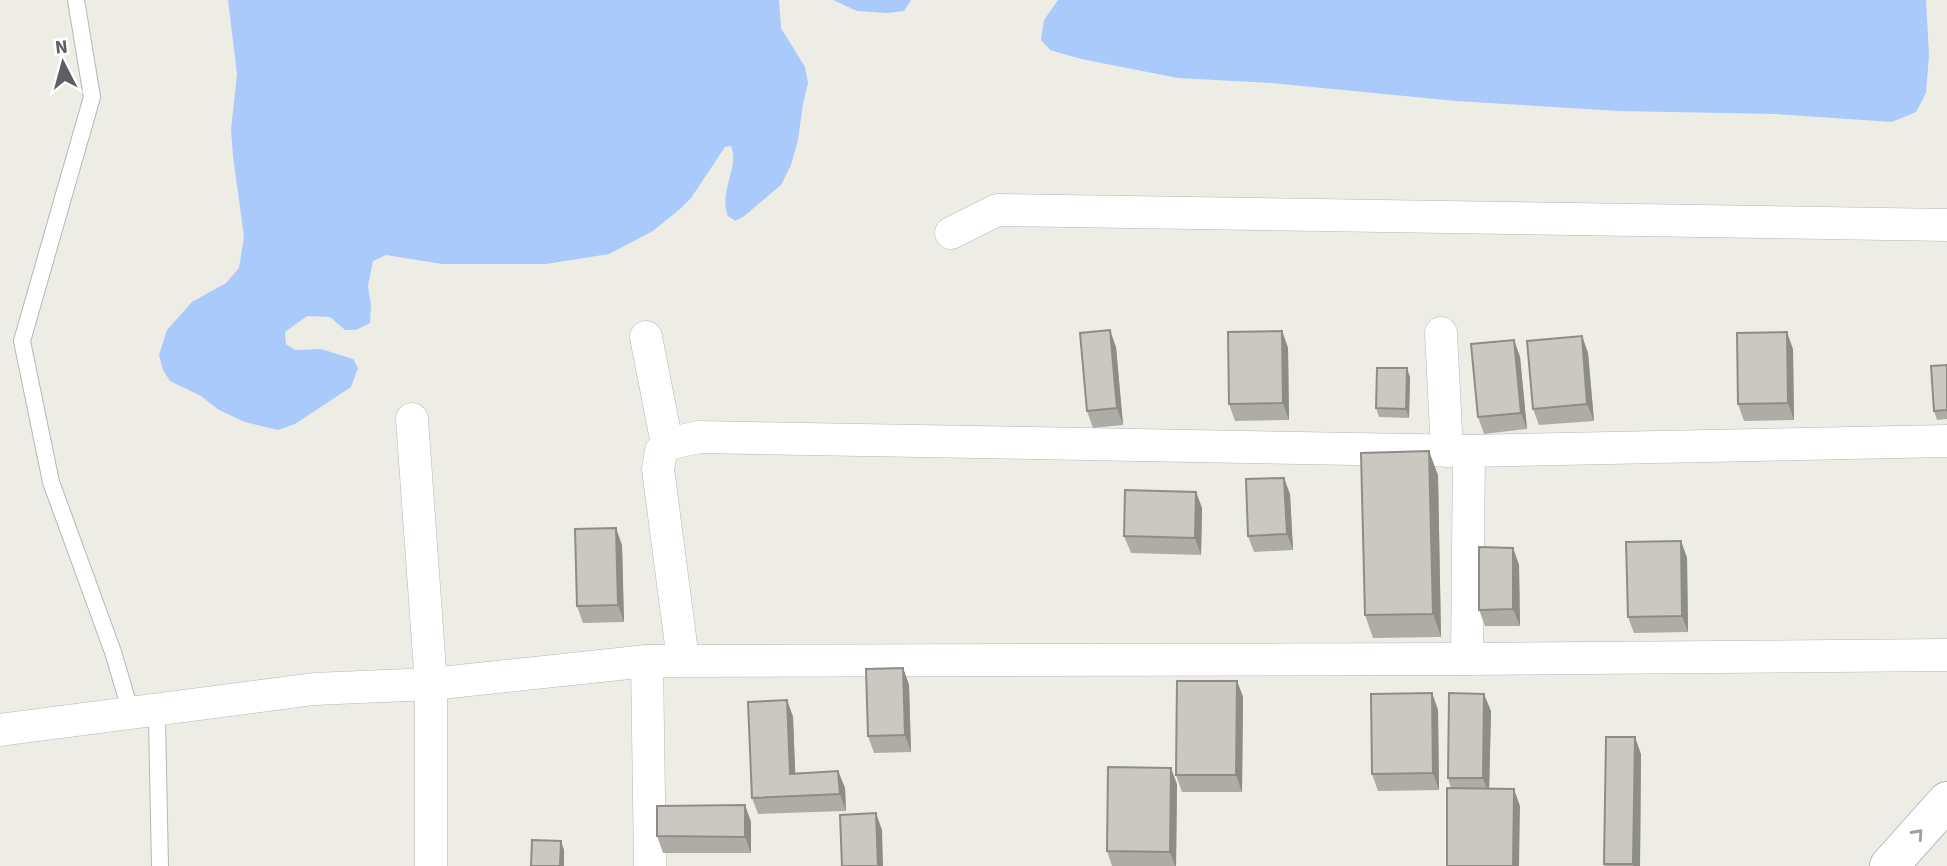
<svg xmlns="http://www.w3.org/2000/svg" width="1947" height="866" viewBox="0 0 1947 866" font-family="'Source Sans 3',sans-serif">
	<style>
		.water { fill: #a9cafa }
		.lines { fill: none; stroke-linecap: round; stroke-linejoin: round }
		.service-casing { stroke: #b5b6bb; stroke-width: 18 }
		.minor-casing { stroke: #b5b6bb; stroke-width: 33 }
		.secondary-casing { stroke: #b6b8be; stroke-width: 40 }
		.service { stroke: #fff; stroke-width: 16 }
		.minor { stroke: #fff; stroke-width: 32 }
		.secondary { stroke: #fff; stroke-width: 38 }
		.wall { fill: #aeaca6 }
		.shaded-wall { fill: #8d8c87 }
		.building { fill: #cac8c1; stroke: #8d8c87; stroke-width: 2 }
		.oneway { stroke: #9e9fa2 }
	</style>
	<rect width="100%" height="100%" fill="#eeede5"/>
	<g class="water">
		<path d="M228 0H779L781 28 805 67 808 83 803 104 798 140 791 165 781 185 743 217 735 221 728 216C718 191 740 168 731 146L725 147 691 198 680 209 653 231 609 254 546 264H442L386 255 373 261 368 286 371 305 370 323 356 330H345L330 317 307 316 285 332 286 344 295 350 321 349 353 359 358 368 351 387 295 424 278 430 245 422 219 410 201 396 170 381 163 370 159 355 167 330 192 302 226 283 239 268 244 237 233 156 231 130 237 74Z"/>
		<path d="M833 0H911L904 11 887 13 857 11Z"/>
		<path d="M1058 0H1926L1929 55 1926 93 1916 112 1892 122 1776 114 1619 111 1456 101 1271 83 1178 78 1081 59 1050 50 1041 40 1044 20Z"/>
	</g>
	<g class="lines">
		<g class="service-casing">
			<g id="service">
				<path d="M76 0 92 97 22 341 51 482 113 652 131 713"/>
				<path d="M154 710 157 721 160 866"/>
			</g>
		</g>
		<g class="minor-casing">
			<g id="minor">
				<path d="M951 233 997 210 1947 225"/>
				<path d="M1441 333 1447 451"/>
				<path d="M646 337 667 444"/>
				<path d="M412 419 431 684V866"/>
				<path d="M1467 659 1469 451"/>
				<path d="M683 660 658 469 661 451 667 444 699 437 1469 451 1947 441"/>
				<path d="M647 661 650 866"/>
				<path d="M0 730 314 689 431 684 647 661 1467 659 1947 655"/>
			</g>
		</g>
		<g class="secondary-casing">
			<path id="secondary" d="M1889 866 1947 801"/>
		</g>
		<use href="#service" class="service"/>
		<use href="#minor" class="minor"/>
		<use href="#secondary" class="secondary"/>
	</g>
	<g class="wall">
		<path d="M1282 331 1288 348 1289 420 1235 421 1229 404Z"/>
		<path d="M1582 336 1588 353 1594 421 1539 425 1533 409Z"/>
		<path d="M1514 340 1520 357 1527 429 1484 434 1478 417Z"/>
		<path d="M1116 347 1123 425 1093 428 1087 411Z"/>
		<path d="M1793 349 1794 420 1744 421 1738 404Z"/>
		<path d="M1947 365V419L1937 420 1934 411Z"/>
		<path d="M1410 377 1409 418 1379 417 1376 408Z"/>
		<path d="M1438 475 1441 637 1373 638 1365 615Z"/>
		<path d="M1196 492 1202 508 1201 555 1131 553 1124 536Z"/>
		<path d="M1290 494 1293 550 1254 552 1248 536Z"/>
		<path d="M1681 541 1687 558 1688 632 1634 633 1628 617Z"/>
		<path d="M622 545 624 622 583 623 577 606Z"/>
		<path d="M1513 548 1519 565 1520 626H1485L1479 610Z"/>
		<path d="M903 668 909 685 911 752 874 753 868 736Z"/>
		<path d="M1237 681 1243 697 1242 792H1182L1176 775Z"/>
		<path d="M1432 693 1438 710 1439 790 1378 791 1372 774Z"/>
		<path d="M787 700 793 717 795 773 838 771 845 788 846 811 758 814 752 798Z"/>
		<path d="M1491 711 1489 789 1520 806 1451 788 1448 778Z"/>
		<path d="M1641 754 1640 866H1605L1604 864Z"/>
		<path d="M1177 784 1176 866H1112L1107 851Z"/>
		<path d="M745 805 751 822V853H663L657 836Z"/>
	</g>
	<g class="shaded-wall">
		<path d="M1110 330 1116 347 1123 425 1117 408Z"/>
		<path d="M1282 331 1288 348 1289 420 1283 403Z"/>
		<path d="M1787 332 1793 349 1794 420 1788 403Z"/>
		<path d="M1582 336 1588 353 1594 421 1587 404Z"/>
		<path d="M1514 340 1520 357 1527 429 1521 413Z"/>
		<path d="M1407 368 1410 377 1409 418 1406 409Z"/>
		<path d="M1429 451 1438 475 1441 637 1433 614Z"/>
		<path d="M1284 478 1290 494 1293 550 1287 534Z"/>
		<path d="M1196 492 1202 508 1201 555 1195 538Z"/>
		<path d="M616 528 622 545 624 622 618 605Z"/>
		<path d="M1681 541 1687 558 1688 632 1682 616Z"/>
		<path d="M1513 548 1519 565 1520 626 1513 609Z"/>
		<path d="M903 668 909 685 911 752 905 735Z"/>
		<path d="M1237 681 1243 697 1242 792 1236 775Z"/>
		<path d="M1432 693 1438 710 1439 790 1433 773Z"/>
		<path d="M1484 694 1491 711 1489 795 1483 778Z"/>
		<path d="M787 700 793 717 796 790 790 774Z"/>
		<path d="M1635 737 1641 754 1640 866H1634L1633 864Z"/>
		<path d="M1171 768 1177 784 1176 866H1175L1170 852Z"/>
		<path d="M838 771 845 788 846 811 840 794Z"/>
		<path d="M1514 789 1520 806 1519 866H1513Z"/>
		<path d="M745 805 751 822V853L745 837Z"/>
		<path d="M876 813 882 830 883 866H878Z"/>
		<path d="M561 841 564 850V866H560Z"/>
	</g>
	<g class="building">
		<path d="M1110 330 1117 408 1087 411 1080 333Z"/>
		<path d="M1282 331 1283 403 1229 404 1228 332Z"/>
		<path d="M1787 332 1788 403 1738 404 1737 333Z"/>
		<path d="M1582 336 1587 404 1533 409 1527 341Z"/>
		<path d="M1514 340 1521 413 1478 417 1471 344Z"/>
		<path d="M1947 365V410L1934 411 1931 366Z"/>
		<path d="M1377 368H1407L1406 409 1376 408Z"/>
		<path d="M1429 451 1433 614 1365 615 1361 453Z"/>
		<path d="M1284 478 1287 534 1248 536 1246 479Z"/>
		<path d="M1125 490 1196 492 1195 538 1124 536Z"/>
		<path d="M616 528 618 605 577 606 575 529Z"/>
		<path d="M1681 541 1682 616 1628 617 1626 542Z"/>
		<path d="M1479 547 1513 548V609L1479 610Z"/>
		<path d="M903 668 905 735 868 736 866 669Z"/>
		<path d="M1177 681H1237L1236 775H1176Z"/>
		<path d="M1432 693 1433 773 1372 774 1371 694Z"/>
		<path d="M1449 693 1484 694 1483 778H1448Z"/>
		<path d="M787 700 790 774 838 771 840 794 752 798 748 702Z"/>
		<path d="M1606 737H1635L1633 864H1604Z"/>
		<path d="M1108 767 1171 768 1170 852 1107 851Z"/>
		<path d="M1447 788 1514 789 1513 866H1447Z"/>
		<path d="M745 805V837L657 836V806Z"/>
		<path d="M876 813 878 866H842L840 815Z"/>
		<path d="M532 840 561 841 560 866H531Z"/>
	</g>
	<defs><path id="oneway-chevron" d="M-2-3.5L2.5 0L-2 3.5" fill="none" stroke-width="1.6" stroke-linecap="round" stroke-linejoin="round" transform="scale(1.75)"/></defs>
	<use class="oneway" href="#oneway-chevron" transform="translate(1918 834) rotate(-48)"/>
	<g transform="translate(63 63) rotate(354)" stroke="#ffffff" stroke-width="5" paint-order="stroke">
	<path d="M0-5L12 26L0 18L-12 26Z" fill="#5d5f64"/>
	<text y="-10" font-size="19" font-weight="bold" text-anchor="middle" fill="#5d5f64">N</text>
	</g>
</svg>
